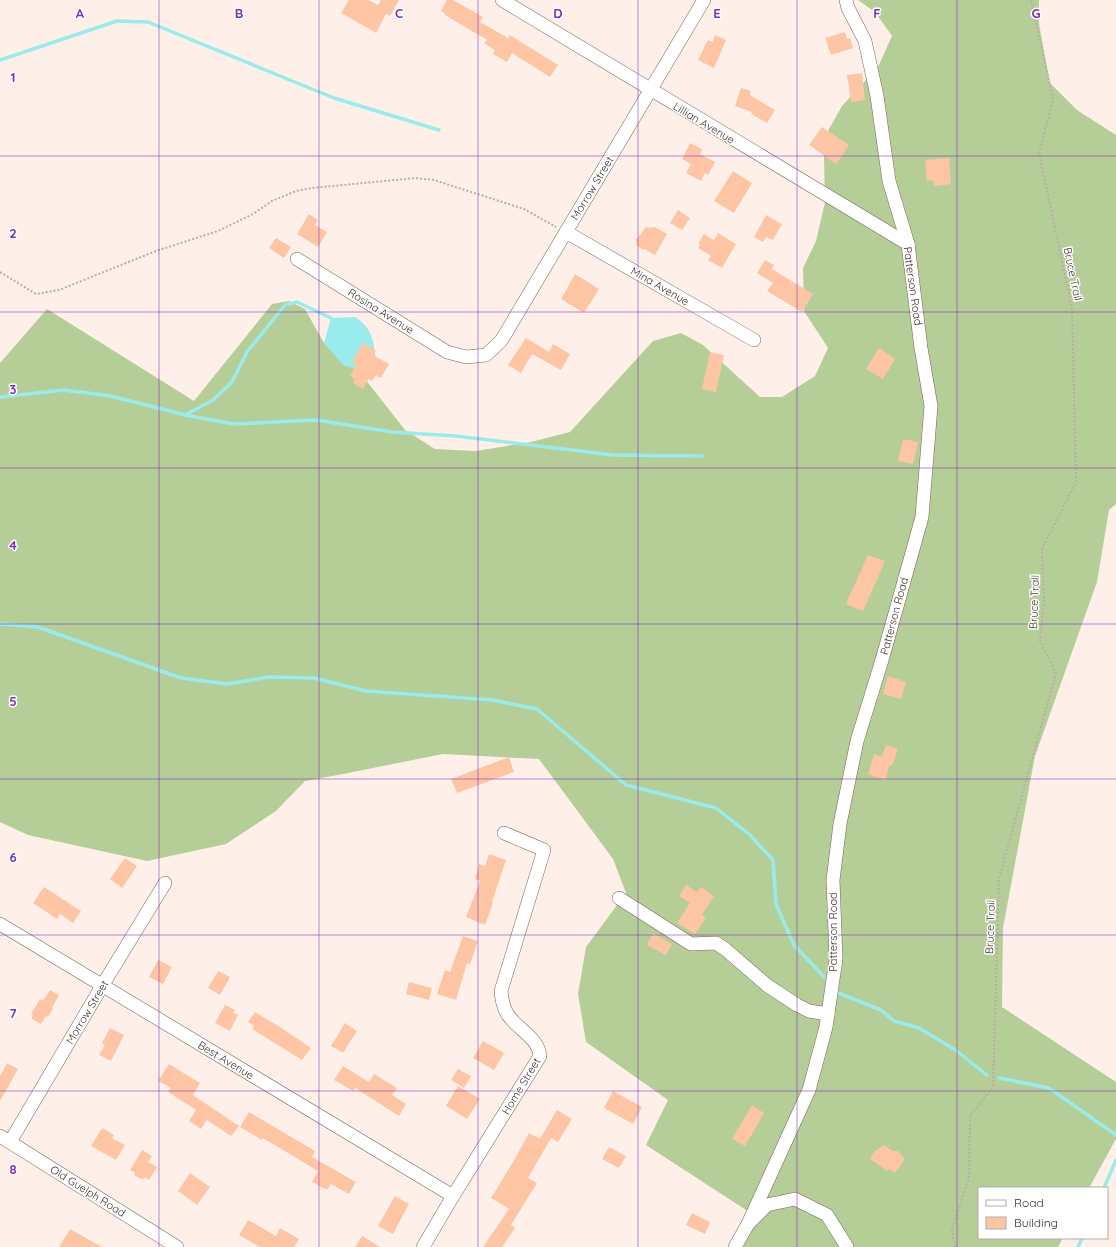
<svg xmlns="http://www.w3.org/2000/svg" width="1116" height="1247" viewBox="0 0 1116 1247" font-family="Quicksand,sans-serif">
	<style>
		.forest { fill: #b5ce97 }
		.water { fill: #9aebeb }
		.lines { fill: none; stroke-linecap: round; stroke-linejoin: round }
		.stream { stroke: #9aebeb; stroke-width: 3.5 }
		.building { fill: #fec5a5 }
		.minor-casing { stroke: #786359; stroke-width: 14 }
		.path { stroke: #baada7; stroke-width: 2; stroke-dasharray: 2 2; stroke-linecap: butt }
		.minor { stroke: #fff; stroke-width: 13 }
		.grid { fill: none; stroke: #7b2cbf; stroke-width: 1; stroke-opacity: 0.55 }
		.labels { text-anchor: middle; stroke-width: 3; stroke-linejoin: round; paint-order: stroke }
		.street-label { font-size: 11px; fill: #3a302c; stroke: #fff }
		.grid-label { font-size: 13px; text-anchor: middle; font-weight: bold; fill: #7b2cbf; stroke: #fff; stroke-width: 3; stroke-linejoin: round; paint-order: stroke }
	</style>
	<rect width="100%" height="100%" fill="#fef0e9"/>
	<path class="forest" d="M858 0H1039V24L1050 83 1077 110 1116 135V504L1109 510 1097 582 1035 756 1003 928 1002 1007 1116 1082V1139L1089 1188H979V1238H1063L1058 1247H733L749 1212 646 1145 668 1100 586 1042 578 994 586 947 626 893 613 859 539 759 443 754 343 774 305 781 276 811 226 844 147 861 28 835 0 822V363L47 309 194 401 272 304 289 301 305 309 324 343 358 370 405 430 435 449 476 451 531 442 570 432 653 341 681 333 703 345 760 397H782L815 376 828 348 804 311 803 268 816 241 825 202 824 156 829 129 842 106 878 67 892 36 875 12Z"/>
	<path class="water" d="M355 317C374 329 374 344 376 364L358 370 343 365 324 343 331 318Z"/>
	<g class="lines">
		<g class="stream">
			<path d="M0 60 117 21 148 22 334 98 439 130"/>
			<path d="M0 397 64 390 111 396 185 415 234 424 316 420 392 432 456 436 613 455 702 456"/>
			<path d="M185 415 213 400 232 382 247 352 285 305 297 302 331 318"/>
			<path d="M0 624 38 627 181 678 227 684 269 677 314 678 366 691 492 700 537 709 626 785 716 808 750 835 773 860 776 904 794 945 824 977"/>
			<path d="M838 993 881 1010 894 1021 919 1028 954 1049 987 1075"/>
			<path d="M999 1078 1049 1088 1116 1135"/>
			<path d="M1104 1188 1116 1160"/>
			<path d="M1078 1247 1082 1238"/>
		</g>
	</g>
	<g class="building">
		<path d="M349 0H368L378 5 381 0H399L390 16 386 14 376 33 341 13Z"/>
		<path d="M447 0H453L483 17 480 22 508 38 510 35 558 65 550 77 512 53 507 62 493 54 495 50 484 43 487 40 445 15V13L441 11Z"/>
		<path d="M845 32 847 39 850 38 853 48 831 55 825 38Z"/>
		<path d="M715 35 726 40 714 68 698 60 708 40 713 42Z"/>
		<path d="M862 73 865 100 851 102 847 75Z"/>
		<path d="M741 88 751 91 750 95 775 110 767 123 751 114 752 112 735 106Z"/>
		<path d="M822 127 849 145 836 164 809 145Z"/>
		<path d="M690 143 702 149 700 154 715 162 708 175 705 173 701 181 686 173 691 164 682 159Z"/>
		<path d="M949 158 951 184 934 186 933 180 927 181 925 160Z"/>
		<path d="M733 171 752 183 734 213 714 201Z"/>
		<path d="M678 210 690 218 682 230 670 223Z"/>
		<path d="M309 214 318 220 315 225 327 232 318 247 297 234Z"/>
		<path d="M766 215 782 224 773 240 766 237 763 242 754 237Z"/>
		<path d="M646 227 650 228 655 227 667 234 655 255 645 249 644 250 637 246 636 240Z"/>
		<path d="M718 233 736 244 722 268 708 260 711 256 698 248 700 245 698 244 704 234 714 240Z"/>
		<path d="M276 238 291 247 284 258 269 248Z"/>
		<path d="M765 260 774 265 772 269 813 294 802 312 767 291 773 283 757 273Z"/>
		<path d="M575 274 599 289 584 313 561 299Z"/>
		<path d="M526 338 549 352 553 344 570 354 561 370 532 354 521 373 508 365Z"/>
		<path d="M363 343 376 351 373 355 389 364 381 378 376 375 372 381 369 379 363 389 353 383 355 379 350 376 356 365 352 362Z"/>
		<path d="M879 348 895 359 883 379 866 369Z"/>
		<path d="M710 352 724 355 716 392 702 389Z"/>
		<path d="M903 439 918 442 913 464 898 461Z"/>
		<path d="M868 555 885 561 863 611 846 604Z"/>
		<path d="M888 676 906 682 901 699 883 694Z"/>
		<path d="M886 745 898 749 892 766 890 765 885 780 868 774 874 754 882 757Z"/>
		<path d="M509 757 514 772 457 793 451 779Z"/>
		<path d="M489 854 506 860 492 902 493 903 485 925 466 917 480 881 475 879 479 864 485 866Z"/>
		<path d="M125 858 137 866 122 888 110 879Z"/>
		<path d="M686 885 697 892 701 887 714 896 702 915 706 918 695 934 677 923 690 903 679 896Z"/>
		<path d="M44 887 81 911 73 923 60 914 57 919 33 903Z"/>
		<path d="M653 933 672 944 666 955 647 945Z"/>
		<path d="M463 936 478 941 470 964 467 963 456 1000 437 994 445 970 450 972Z"/>
		<path d="M158 960 172 967 163 984 149 977Z"/>
		<path d="M218 971 230 977 220 995 208 988Z"/>
		<path d="M409 982 432 988 429 1000 406 994Z"/>
		<path d="M50 990 59 995 52 1008 53 1009 48 1017 46 1016 41 1024 31 1018 33 1016 31 1014 40 999 43 1001Z"/>
		<path d="M225 1005 235 1010 233 1013 238 1015 230 1031 215 1023Z"/>
		<path d="M255 1012 280 1027 311 1048 302 1060 252 1029 254 1026 248 1022Z"/>
		<path d="M345 1023 357 1031 343 1053 331 1046Z"/>
		<path d="M110 1028 124 1035 111 1061 99 1055 105 1045 102 1043Z"/>
		<path d="M483 1041 504 1053 494 1070 473 1058Z"/>
		<path d="M7 1063 18 1069 0 1101V1076Z"/>
		<path d="M169 1064 200 1083 193 1095 239 1126 231 1136 207 1120 201 1129 189 1121 196 1110 168 1092 171 1088 158 1081Z"/>
		<path d="M343 1066 369 1082 374 1074 397 1088 392 1095 406 1104 399 1116 355 1088 353 1091 334 1080Z"/>
		<path d="M458 1069 471 1076 464 1088 451 1080Z"/>
		<path d="M458 1086 480 1099 467 1119 446 1106Z"/>
		<path d="M613 1091 642 1107 633 1124 604 1108Z"/>
		<path d="M752 1105 764 1113 745 1146 732 1139Z"/>
		<path d="M557 1110 572 1119 558 1142 551 1138 528 1178 537 1183 511 1225 515 1228 502 1247H483L509 1209 491 1198 513 1162 529 1133 540 1139Z"/>
		<path d="M249 1112 315 1151 312 1157 356 1182 349 1194 331 1184 327 1190 312 1182 318 1171 263 1138 262 1140 240 1127Z"/>
		<path d="M102 1128 114 1135 112 1138 125 1145 116 1160 91 1146Z"/>
		<path d="M884 1145 893 1151H898L905 1159 895 1173 889 1169 887 1171 870 1159 874 1152Z"/>
		<path d="M609 1147 626 1156 619 1168 602 1159Z"/>
		<path d="M142 1150 152 1156 148 1162 157 1167 149 1180 144 1177 143 1180 134 1175 135 1173 130 1170Z"/>
		<path d="M190 1173 210 1187 197 1205 178 1191Z"/>
		<path d="M395 1196 409 1204 393 1234 378 1226Z"/>
		<path d="M692 1213 710 1222 705 1234 686 1225Z"/>
		<path d="M248 1220 276 1236 280 1228 299 1239 294 1247H260L239 1235Z"/>
		<path d="M70 1229 102 1247H59Z"/>
		<path d="M362 1236 380 1247H355Z"/>
	</g>
	<g class="lines">
		<g class="minor-casing">
			<g id="minor">
				<path d="M502 0 908 244"/>
				<path d="M566 232 754 340"/>
				<path d="M297 259 447 352 466 357 486 355 501 341 704 0"/>
				<path d="M619 898 691 944 716 943 725 949 768 986 797 1005 809 1011 828 1014"/>
				<path d="M0 924 453 1196"/>
				<path d="M0 1136 177 1247"/>
				<path d="M10 1142 102 986 165 883"/>
				<path d="M748 1224 809 1090 826 1027 836 959 833 880 840 824 857 741 882 660 922 517 931 406 921 348 908 244 889 181 877 96 865 41 848 8 846 0"/>
				<path d="M423 1247 453 1196 540 1056C538 1037 518 1030 508 1015 503 1008 502 1000 501 991L544 850 504 833"/>
				<path d="M735 1247 748 1224 767 1205 795 1199 827 1215 847 1247"/>
			</g>
		</g>
		<g class="path">
			<path d="M0 272 36 294 59 290 156 251 218 231 253 214 272 201 296 191 312 188 416 178 434 180 524 209 556 227"/>
			<path d="M955 1247 952 1230 969 1178 970 1116 993 1087 999 878 1056 673 1040 641 1044 599 1042 549 1076 482 1072 309 1039 153 1053 99 1031 0"/>
		</g>
		<use href="#minor" class="minor"/>
	</g>
	<path class="grid" d="M159 0V1247M319 0V1247M478 0V1247M638 0V1247M797 0V1247M957 0V1247M0 156H1116M0 312H1116M0 468H1116M0 624H1116M0 779H1116M0 935H1116M0 1091H1116"/>
	<g class="labels">
		<g class="street-label">
			<text transform="translate(704 123) rotate(31)" y="4">Lillian Avenue</text>
			<text transform="translate(592 188) rotate(-59)" y="4">Morrow Street</text>
			<text transform="translate(1073 274) rotate(78)" y="4">Bruce Trail</text>
			<text transform="translate(660 286) rotate(30)" y="4">Mina Avenue</text>
			<text transform="translate(913 286) rotate(82)" y="4">Patterson Road</text>
			<text transform="translate(381 311) rotate(32)" y="4">Rosina Avenue</text>
			<text transform="translate(1034 602) rotate(-88)" y="4">Bruce Trail</text>
			<text transform="translate(894 616) rotate(-75)" y="4">Patterson Road</text>
			<text transform="translate(990 927) rotate(-88)" y="4">Bruce Trail</text>
			<text transform="translate(833 932) rotate(-90)" y="4">Patterson Road</text>
			<text transform="translate(87 1012) rotate(-59)" y="4">Morrow Street</text>
			<text transform="translate(226 1060) rotate(31)" y="4">Best Avenue</text>
			<text transform="translate(521 1086) rotate(-59)" y="4">Home Street</text>
			<text transform="translate(88 1191) rotate(32)" y="4">Old Guelph Road</text>
		</g>
	</g>
	<g class="grid-label">
		<text x="80" y="18">A</text>
		<text x="239" y="18">B</text>
		<text x="399" y="18">C</text>
		<text x="558" y="18">D</text>
		<text x="717" y="18">E</text>
		<text x="877" y="18">F</text>
		<text x="1036" y="18">G</text>
		<text x="13" y="82">1</text>
		<text x="13" y="238">2</text>
		<text x="13" y="394">3</text>
		<text x="13" y="550">4</text>
		<text x="13" y="706">5</text>
		<text x="13" y="862">6</text>
		<text x="13" y="1018">7</text>
		<text x="13" y="1174">8</text>
	</g>
	<rect x="978" y="1187" width="130" height="52" fill="#ffffff" stroke="#b0acab"/>
	<rect x="986" y="1200" width="20" height="6" fill="#ffffff" stroke="#b0acab"/>
	<text x="1014" y="1207" font-size="12" fill="#3a302c">Road</text>
	<rect x="986" y="1217" width="20" height="12" fill="#fec5a5" stroke="#b0acab"/>
	<text x="1014" y="1227" font-size="12" fill="#3a302c">Building</text>
</svg>
